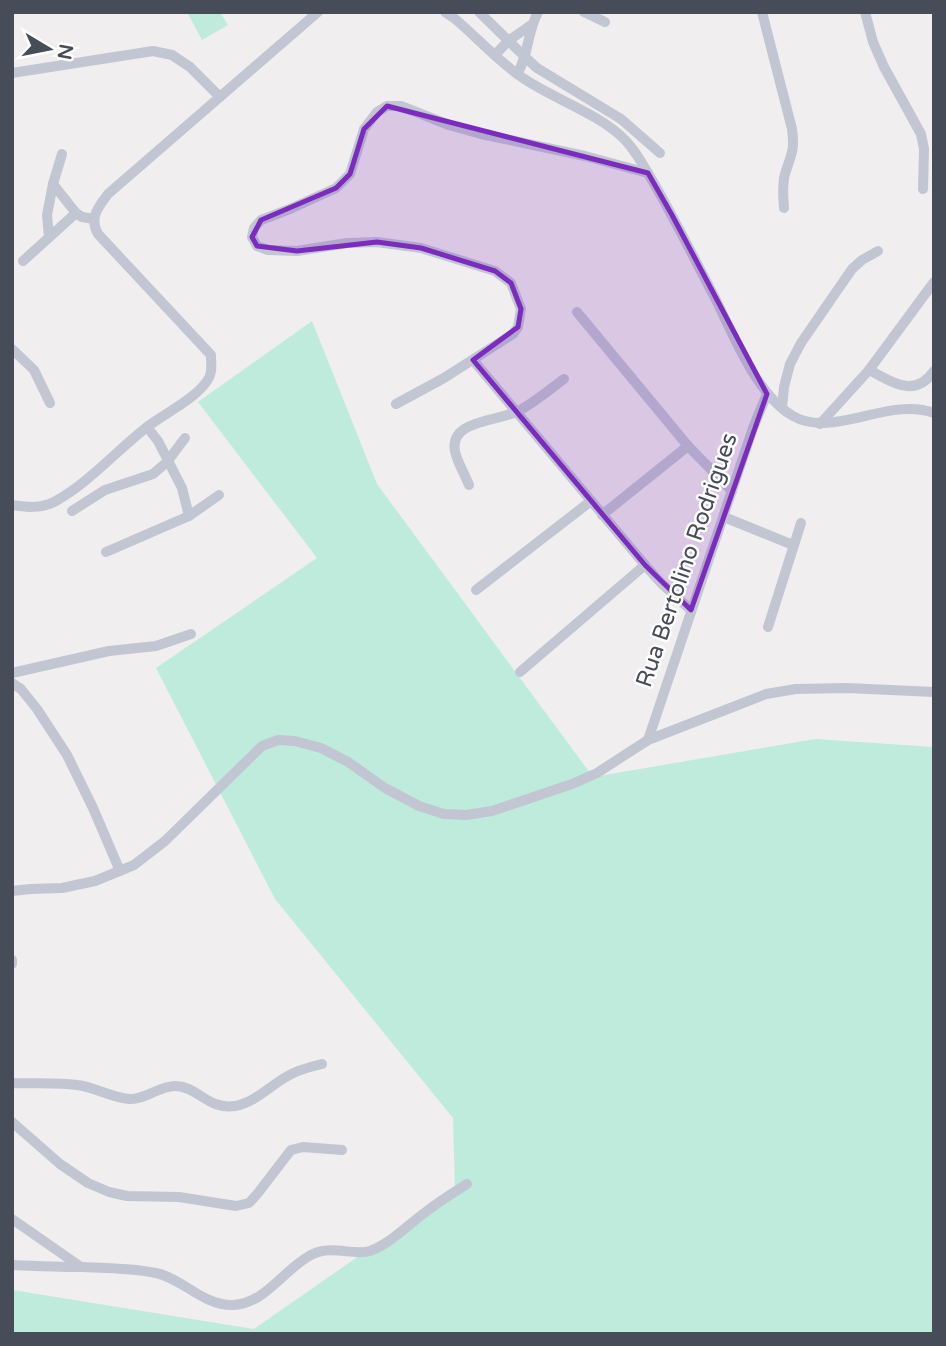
<svg xmlns="http://www.w3.org/2000/svg" width="946" height="1346" viewBox="0 0 946 1346" font-family="'Varela Round',sans-serif">
	<style>
		.green { fill: #bfebdc }
		.lines { fill: none; stroke-linecap: round; stroke-linejoin: round }
		.street { stroke: #c2c6d2; stroke-width: 10 }
		.marked { fill: #7b2cbf; fill-opacity: 0.2; stroke: #7b2cbf; stroke-width: 5; stroke-linejoin: round }
		.labels { text-anchor: middle; stroke-width: 5; stroke-linejoin: round; paint-order: stroke }
		.street-label { font-size: 23px; fill: #474c59; stroke: #fff }
	</style>
	<rect width="100%" height="100%" fill="#f0eeee"/>
	<g class="green">
		<path d="M187 12H220L228 25 202 40Z"/>
		<path d="M312 321 377 484 593 777 815 739 934 747V1334H12V1290L254 1329 455 1189 453 1118 275 899 156 668 317 558 198 402Z"/>
	</g>
	<g class="lines">
		<g class="street">
			<path d="M445 12 454 18C478 38 499 63 526 80 555 99 598 114 622 137 636 150 645 169 655 185 676 222 695 260 715 298 733 334 757 396 793 416 833 439 889 396 934 413"/>
			<path d="M479 12 525 57 537 68 621 119 660 153"/>
			<path d="M584 12 605 22"/>
			<path d="M762 12 792 129C795 152 791 154 785 174 782 185 783 197 784 208"/>
			<path d="M865 12 873 42 884 67 921 134 924 149 923 189"/>
			<path d="M495 55 508 41 531 25"/>
			<path d="M12 73 153 51 172 55 190 67 220 97"/>
			<path d="M517 74C529 55 527 32 538 12"/>
			<path d="M53 184 76 213 82 217 94 219"/>
			<path d="M49 237 47 215 53 184 62 154"/>
			<path d="M23 261 76 213"/>
			<path d="M577 312 688 446 732 491"/>
			<path d="M12 349 34 370 50 403"/>
			<path d="M473 360 645 565 661 583 691 610"/>
			<path d="M869 370C893 382 914 399 934 371"/>
			<path d="M396 404 444 378 513 334 518 327 521 309 511 283 495 271 421 248 377 242 347 243 297 251 268 250 257 246 252 237 254 228 261 220 290 209 336 188 350 174 364 129 377 112 387 106H401L449 125 481 134 585 156 648 173"/>
			<path d="M782 408 784 387 790 364 801 343 852 269 862 260 878 251"/>
			<path d="M820 424 869 370 934 282"/>
			<path d="M147 427 158 441 182 488 189 516"/>
			<path d="M469 485C465 475 459 465 456 455 445 422 493 421 514 413 529 407 550 389 564 379"/>
			<path d="M12 505C27 507 40 509 54 502 89 483 116 451 147 427 165 413 194 400 207 381 213 373 211 365 211 355L98 234C89 218 98 207 108 194L318 12"/>
			<path d="M72 511 105 490 153 474 167 462 185 438"/>
			<path d="M602 515 688 446"/>
			<path d="M724 517 793 545"/>
			<path d="M106 552 189 516 219 495"/>
			<path d="M476 590 591 501"/>
			<path d="M768 627 801 523"/>
			<path d="M520 672 645 565"/>
			<path d="M12 673 109 651 156 646 191 634"/>
			<path d="M12 683 21 689 37 709 67 755 93 808 120 871"/>
			<path d="M648 740 753 428 767 394"/>
			<path d="M12 891 30 889 62 888 95 881 134 865 165 841 262 746 278 740 295 741 321 748 348 762 385 788 419 806 444 814 466 815 492 811 572 784 597 773 648 740 766 694 796 689 847 688 934 692"/>
			<path d="M12 960V964"/>
			<path d="M12 1083C33 1084 56 1082 77 1085 95 1087 112 1098 129 1099 145 1100 159 1086 175 1086 198 1086 207 1110 235 1106 254 1103 270 1086 286 1077 297 1070 309 1067 322 1064"/>
			<path d="M12 1122 60 1164 88 1183 109 1192 127 1196 179 1197 236 1206 249 1203 258 1193 291 1150 303 1147 342 1150"/>
			<path d="M12 1219 81 1267"/>
			<path d="M12 1265C35 1266 58 1267 82 1267 106 1268 132 1268 156 1273 184 1279 203 1306 233 1305 266 1304 285 1267 313 1254 332 1245 354 1256 370 1251 390 1244 410 1223 427 1211 440 1201 453 1193 467 1184"/>
		</g>
	</g>
	<path class="marked" d="M387 106 648 173 672 215 767 394 691 610 645 565 473 360 518 327 521 309 511 283 495 271 421 248 377 242 297 251 257 246 252 237 261 220 336 188 350 174 364 129Z"/>
	<g class="labels">
		<g class="street-label">
			<text transform="translate(686 560) rotate(-71)" y="8">Rua Bertolino Rodrigues</text>
		</g>
	</g>
	<rect width="946" height="1346" fill="none" stroke="#474c59" stroke-width="28"/>
	<g transform="translate(49 49) rotate(100)" stroke="#ffffff" stroke-width="5" paint-order="stroke">
	<path d="M0-5L12 26L0 18L-12 26Z" fill="#474c59"/>
	<text y="-10" font-size="19" font-weight="bold" text-anchor="middle" fill="#474c59">N</text>
	</g>
</svg>
